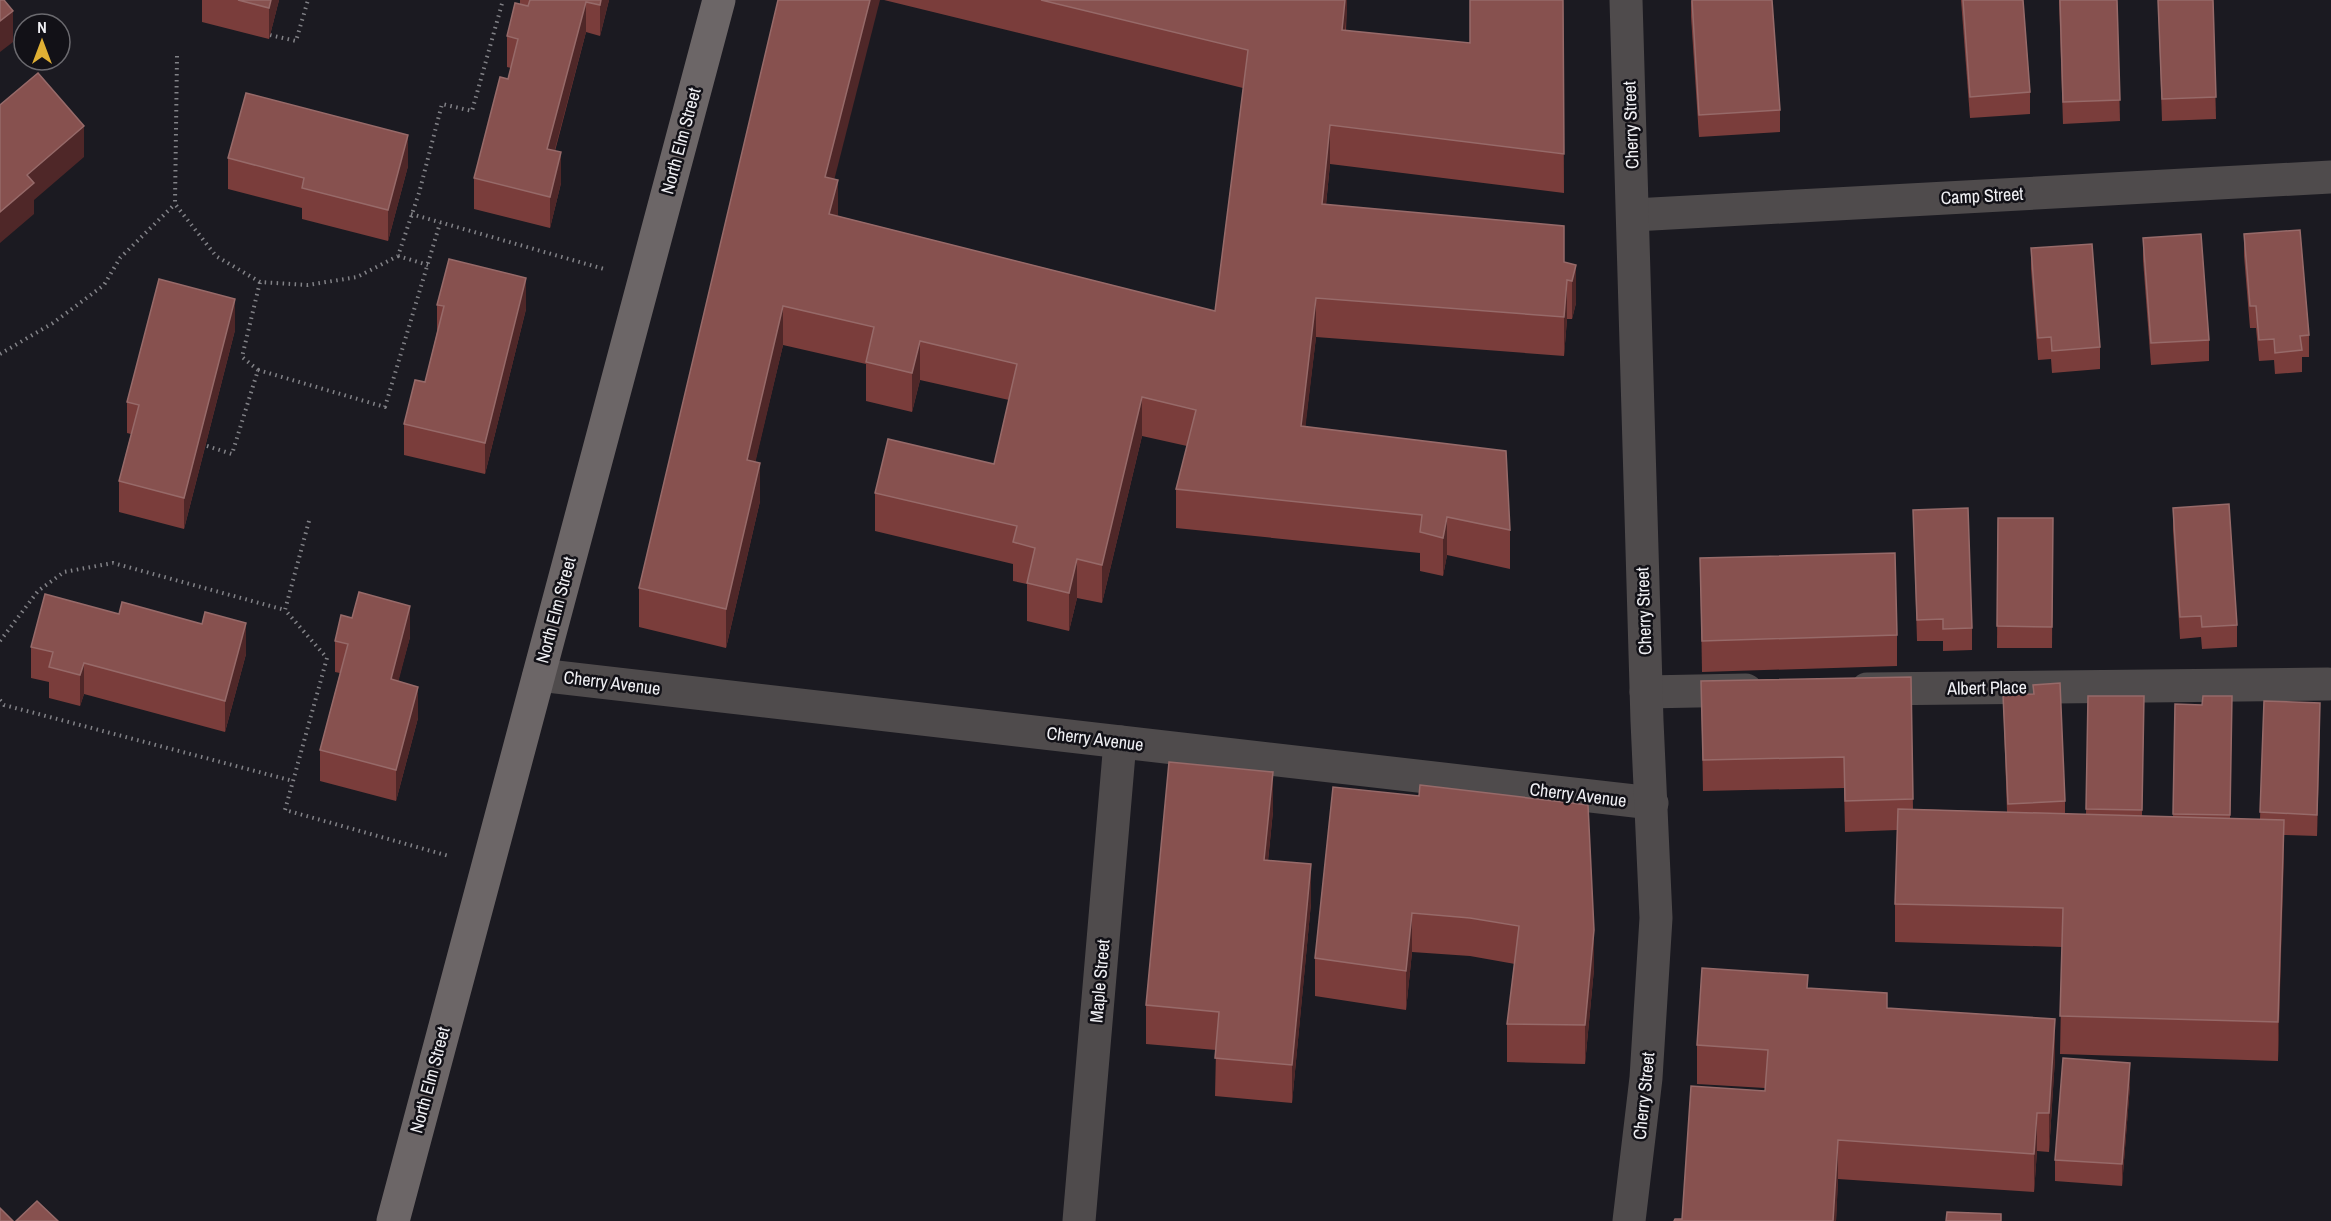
<svg xmlns="http://www.w3.org/2000/svg" width="2331" height="1221" viewBox="0 0 2331 1221" font-family="'Archivo Narrow',sans-serif">
	<style>
		.lines { fill: none; stroke-linecap: round; stroke-linejoin: round }
		.path { stroke: #828287; stroke-width: 4; stroke-dasharray: 1.5 4.5; stroke-linecap: butt }
		.minor { stroke: #4f4b4c; stroke-width: 33 }
		.tertiary { stroke: #4f4b4c; stroke-width: 33 }
		.secondary { stroke: #6c6667; stroke-width: 33 }
		.wall { fill: #7a3d3b }
		.shaded-wall { fill: #4f2728 }
		.building { fill: #87514f; stroke: #976a69; stroke-width: 1.5 }
		.labels { text-anchor: middle; stroke-width: 5; stroke-linejoin: round; paint-order: stroke }
		.street-label { font-size: 18px; fill: #f0f0f4; stroke: #121117 }
	</style>
	<rect width="100%" height="100%" fill="#1b1a21"/>
	<g class="lines">
		<g class="path">
			<path d="M270 35 296 41 308 0"/>
			<path d="M177 56 175 204 216 256 260 282 308 285 357 277 398 256 419 193 442 104 472 111 503 0"/>
			<path d="M411 214 604 269"/>
			<path d="M398 256 428 265"/>
			<path d="M0 354 53 323 104 285 120 258 175 204"/>
			<path d="M258 370 385 407 440 223"/>
			<path d="M207 446 232 454 258 370 242 357 260 282"/>
			<path d="M309 521 285 610 327 658 285 810 449 856"/>
			<path d="M0 641 38 591 64 572 113 563 285 610"/>
			<path d="M0 700 4 705 293 781"/>
		</g>
		<g class="minor">
			<path d="M1634 215 2331 177"/>
			<path d="M539 675 1652 803"/>
			<path d="M1867 689 2328 684"/>
			<path d="M1646 692 1746 690"/>
			<path d="M1079 1221 1120 742"/>
		</g>
		<path class="tertiary" d="M1626 0 1647 721 1656 918 1646 1078 1629 1221"/>
		<path class="secondary" d="M393 1221 719 0"/>
	</g>
	<g class="wall">
		<path d="M202 0H279L269 39 202 22Z"/>
		<path d="M520 0H609L600 36 586 32 555 151 561 183 550 228 474 209V178L508 79 511 68 507 67V36L520 4Z"/>
		<path d="M884 0H1347L1346 31 1470 43 1563 0 1564 193 1330 164 1326 205 1576 265V303L1572 319H1567L1564 356 1316 337 1305 427 1510 530V569L1447 555 1443 576 1420 571V553L1176 528V489L1187 446 1142 436 1102 603 1077 598 1069 631 1027 621V584L1013 581V564L875 531V493L994 464 1009 400 920 380 912 412 866 401V364L783 345 755 462 760 501 726 648 639 627V588L834 179 838 216 1215 311 1243 88Z"/>
		<path d="M1691 0 1780 110V132L1699 137 1691 17Z"/>
		<path d="M1961 0H2023L2030 92V114L1970 118Z"/>
		<path d="M2059 0H2117L2120 121 2063 124Z"/>
		<path d="M2158 0H2213L2216 119 2162 121Z"/>
		<path d="M228 158 408 166 388 241 302 219V208L228 189Z"/>
		<path d="M2244 234 2309 335V357H2302V372L2275 374 2274 360 2259 361 2256 328H2250L2244 256Z"/>
		<path d="M2143 238 2209 340V361L2151 365 2143 260Z"/>
		<path d="M2031 248 2100 347V369L2052 373 2051 359 2038 360 2031 269Z"/>
		<path d="M437 305 526 309 485 474 404 455V424L425 382 437 332Z"/>
		<path d="M235 330 184 529 119 512V481L131 434 127 433V402Z"/>
		<path d="M2173 508 2237 625V647L2202 649 2201 637 2180 639 2173 530Z"/>
		<path d="M1913 510 1972 628V650L1943 651V641H1917Z"/>
		<path d="M1998 518H2053L2052 648H1997Z"/>
		<path d="M1700 558 1897 635V666L1702 672Z"/>
		<path d="M410 637 398 681 418 718 396 801 320 781V750L340 673 335 672V641Z"/>
		<path d="M31 647 246 654 225 732 84 694 80 706 49 698V682L31 678Z"/>
		<path d="M1911 677 1913 809 2007 812 2003 695 2033 694V685L2065 801V814H2086L2088 696H2144L2142 816 2173 817 2175 704 2202 705 2232 696 2230 819H2260L2264 701 2320 725 2317 836 2284 835 2278 1061 2060 1054 2062 947 1895 942V904L1897 830 1845 832 1844 788 1703 791 1701 681Z"/>
		<path d="M1333 787 1594 969 1585 1064 1507 1062V1024L1515 964 1470 956 1412 952 1406 1010 1315 996V958Z"/>
		<path d="M1273 811 1268 861 1311 903 1292 1103 1215 1096 1216 1050 1146 1044V1005Z"/>
		<path d="M1808 988 1887 1008 2055 1058 2049 1152 2037 1151 2034 1192 1838 1179 1836 1221H1674L1682 1219 1765 1091V1088L1697 1084V1045Z"/>
		<path d="M2130 1085 2122 1186 2055 1181V1160Z"/>
	</g>
	<g class="shaded-wall">
		<path d="M271 0H279L269 39V8Z"/>
		<path d="M601 0H609L600 36V5Z"/>
		<path d="M870 0H880L825 216V177Z"/>
		<path d="M1345 0H1347V8L1342 69V30Z"/>
		<path d="M586 2V32L547 179V149Z"/>
		<path d="M13 11V42L0 52V21Z"/>
		<path d="M1330 125V164L1322 243V204Z"/>
		<path d="M84 126V157L34 200V214L0 243V212L27 175Z"/>
		<path d="M408 135V166L388 241V210Z"/>
		<path d="M561 152V183L550 228V197Z"/>
		<path d="M838 180V219L829 214Z"/>
		<path d="M1576 265V303L1572 319V281Z"/>
		<path d="M526 278V309L485 474V443Z"/>
		<path d="M1567 280V319L1564 356V317Z"/>
		<path d="M1316 298V337L1301 465V426Z"/>
		<path d="M235 299V330L184 529V498Z"/>
		<path d="M783 306V345L747 498V460Z"/>
		<path d="M920 341V380L912 412V373Z"/>
		<path d="M1142 397V436L1102 603V565Z"/>
		<path d="M760 463V501L726 648V609Z"/>
		<path d="M1447 517V555L1443 576V538Z"/>
		<path d="M1077 559V598L1069 631V593Z"/>
		<path d="M410 606V637L391 710V679Z"/>
		<path d="M246 623V654L225 732V701Z"/>
		<path d="M84 663V694L80 706V675Z"/>
		<path d="M418 687V718L396 801V770Z"/>
		<path d="M2320 703V725L2317 836V815Z"/>
		<path d="M1273 772V811L1264 899V860Z"/>
		<path d="M2284 820V859L2278 1061V1022Z"/>
		<path d="M1311 864V903L1292 1103V1065Z"/>
		<path d="M1412 913V952L1406 1010V971Z"/>
		<path d="M1594 930V969L1585 1064V1025Z"/>
		<path d="M2055 1019V1058L2049 1152V1113Z"/>
		<path d="M2130 1063V1085L2122 1186V1164Z"/>
		<path d="M2037 1113V1151L2034 1192V1154Z"/>
		<path d="M1838 1140V1179L1836 1221H1833Z"/>
	</g>
	<g class="building">
		<path d="M0 0H4L13 11 0 21Z"/>
		<path d="M238 0H271L269 8Z"/>
		<path d="M530 0H601L600 5 586 2 547 149 561 152 550 197 474 178 500 77 508 79 518 39 507 36 515 3 528 6Z"/>
		<path d="M778 0H870L825 177 838 180 829 214 1215 311 1248 50 1041 0H1345L1342 30 1470 43V0H1563L1564 154 1330 125 1322 204 1564 226V262L1576 265 1572 281 1567 280 1564 317 1316 298 1301 426 1506 451 1510 530 1447 517 1443 538 1420 532 1422 515 1176 489 1196 410 1142 397 1102 565 1077 559 1069 593 1027 583 1035 548 1013 542 1017 526 875 493 888 439 994 464 1017 364 920 341 912 373 866 362 874 327 783 306 747 460 760 463 726 609 639 588Z"/>
		<path d="M1692 0H1772L1780 110 1699 115Z"/>
		<path d="M1963 0H2023L2030 92 1970 97Z"/>
		<path d="M2060 0H2117L2120 100 2063 102Z"/>
		<path d="M2158 0H2213L2216 97 2162 99Z"/>
		<path d="M38 73 84 126 27 175 34 183 0 212V105Z"/>
		<path d="M246 93 408 135 388 210 302 188 304 178 228 158Z"/>
		<path d="M2300 230 2309 335 2300 336 2302 350 2275 353 2274 339 2259 340 2256 306H2250L2244 234Z"/>
		<path d="M2201 234 2209 340 2151 343 2143 238Z"/>
		<path d="M2092 244 2100 347 2052 351 2051 337 2038 338 2031 248Z"/>
		<path d="M449 259 526 278 485 443 404 424 415 380 425 382 444 306 437 305Z"/>
		<path d="M159 279 235 299 184 498 119 481 139 405 127 402Z"/>
		<path d="M2229 504 2237 625 2202 627 2201 616 2180 617 2173 508Z"/>
		<path d="M1968 508 1972 628 1943 629V619L1917 620 1913 510Z"/>
		<path d="M1998 518H2053L2052 627 1997 626Z"/>
		<path d="M1895 553 1897 635 1702 641 1700 558Z"/>
		<path d="M359 592 410 606 391 679 418 687 396 770 320 750 348 644 335 641 341 615 352 618Z"/>
		<path d="M45 594 119 614 122 602 202 624 205 612 246 623 225 701 84 663 80 675 49 667 53 652 31 647Z"/>
		<path d="M1911 677 1913 799 1845 801 1844 757 1703 760 1701 681Z"/>
		<path d="M2060 683 2065 801 2008 804 2003 695 2034 694 2033 685Z"/>
		<path d="M2088 696H2144L2142 810 2086 809Z"/>
		<path d="M2203 696H2232L2230 815 2173 814 2175 704 2202 705Z"/>
		<path d="M2264 701 2320 703 2317 815 2260 812Z"/>
		<path d="M1169 762 1273 772 1264 860 1311 864 1292 1065 1215 1058 1219 1012 1146 1005Z"/>
		<path d="M1420 785 1588 805 1594 930 1585 1025 1507 1024 1519 926 1470 918 1412 913 1406 971 1315 958 1333 787 1419 796Z"/>
		<path d="M1898 809 2284 820 2278 1022 2060 1016 2063 908 1895 904Z"/>
		<path d="M1702 968 1808 975 1807 988 1887 993V1008L2055 1019 2049 1113H2037L2034 1154 1838 1140 1833 1221H1674L1675 1219H1682L1691 1086 1765 1091 1768 1050 1697 1045Z"/>
		<path d="M2063 1058 2130 1063 2122 1164 2055 1160Z"/>
		<path d="M37 1201 58 1221H16Z"/>
		<path d="M0 1208 13 1221H0Z"/>
		<path d="M1947 1212 2001 1214V1221H1946Z"/>
	</g>
	<g class="labels">
		<g class="street-label">
			<text transform="translate(1631 125) rotate(-92)" y="6">Cherry Street</text>
			<text transform="translate(681 141) rotate(-75)" y="6">North Elm Street</text>
			<text transform="translate(1982 196) rotate(-3)" y="6">Camp Street</text>
			<text transform="translate(556 610) rotate(-75)" y="6">North Elm Street</text>
			<text transform="translate(1644 611) rotate(-92)" y="6">Cherry Street</text>
			<text transform="translate(612 683) rotate(7)" y="6">Cherry Avenue</text>
			<text transform="translate(1987 688) rotate(-1)" y="6">Albert Place</text>
			<text transform="translate(1095 739) rotate(7)" y="6">Cherry Avenue</text>
			<text transform="translate(1578 795) rotate(7)" y="6">Cherry Avenue</text>
			<text transform="translate(1100 981) rotate(-85)" y="6">Maple Street</text>
			<text transform="translate(430 1080) rotate(-75)" y="6">North Elm Street</text>
			<text transform="translate(1644 1096) rotate(-84)" y="6">Cherry Street</text>
		</g>
	</g>
	<g transform="translate(42 42)"><circle r="28" fill="#121117" stroke="#6b6a6f" stroke-width="1.5"/>
	<path d="M0-4.5L10 22L0 15L-10 22Z" fill="#e0b034"/>
	<text y="-9" font-size="16" font-weight="bold" text-anchor="middle" fill="#f0f0f4">N</text>
	</g>
</svg>
